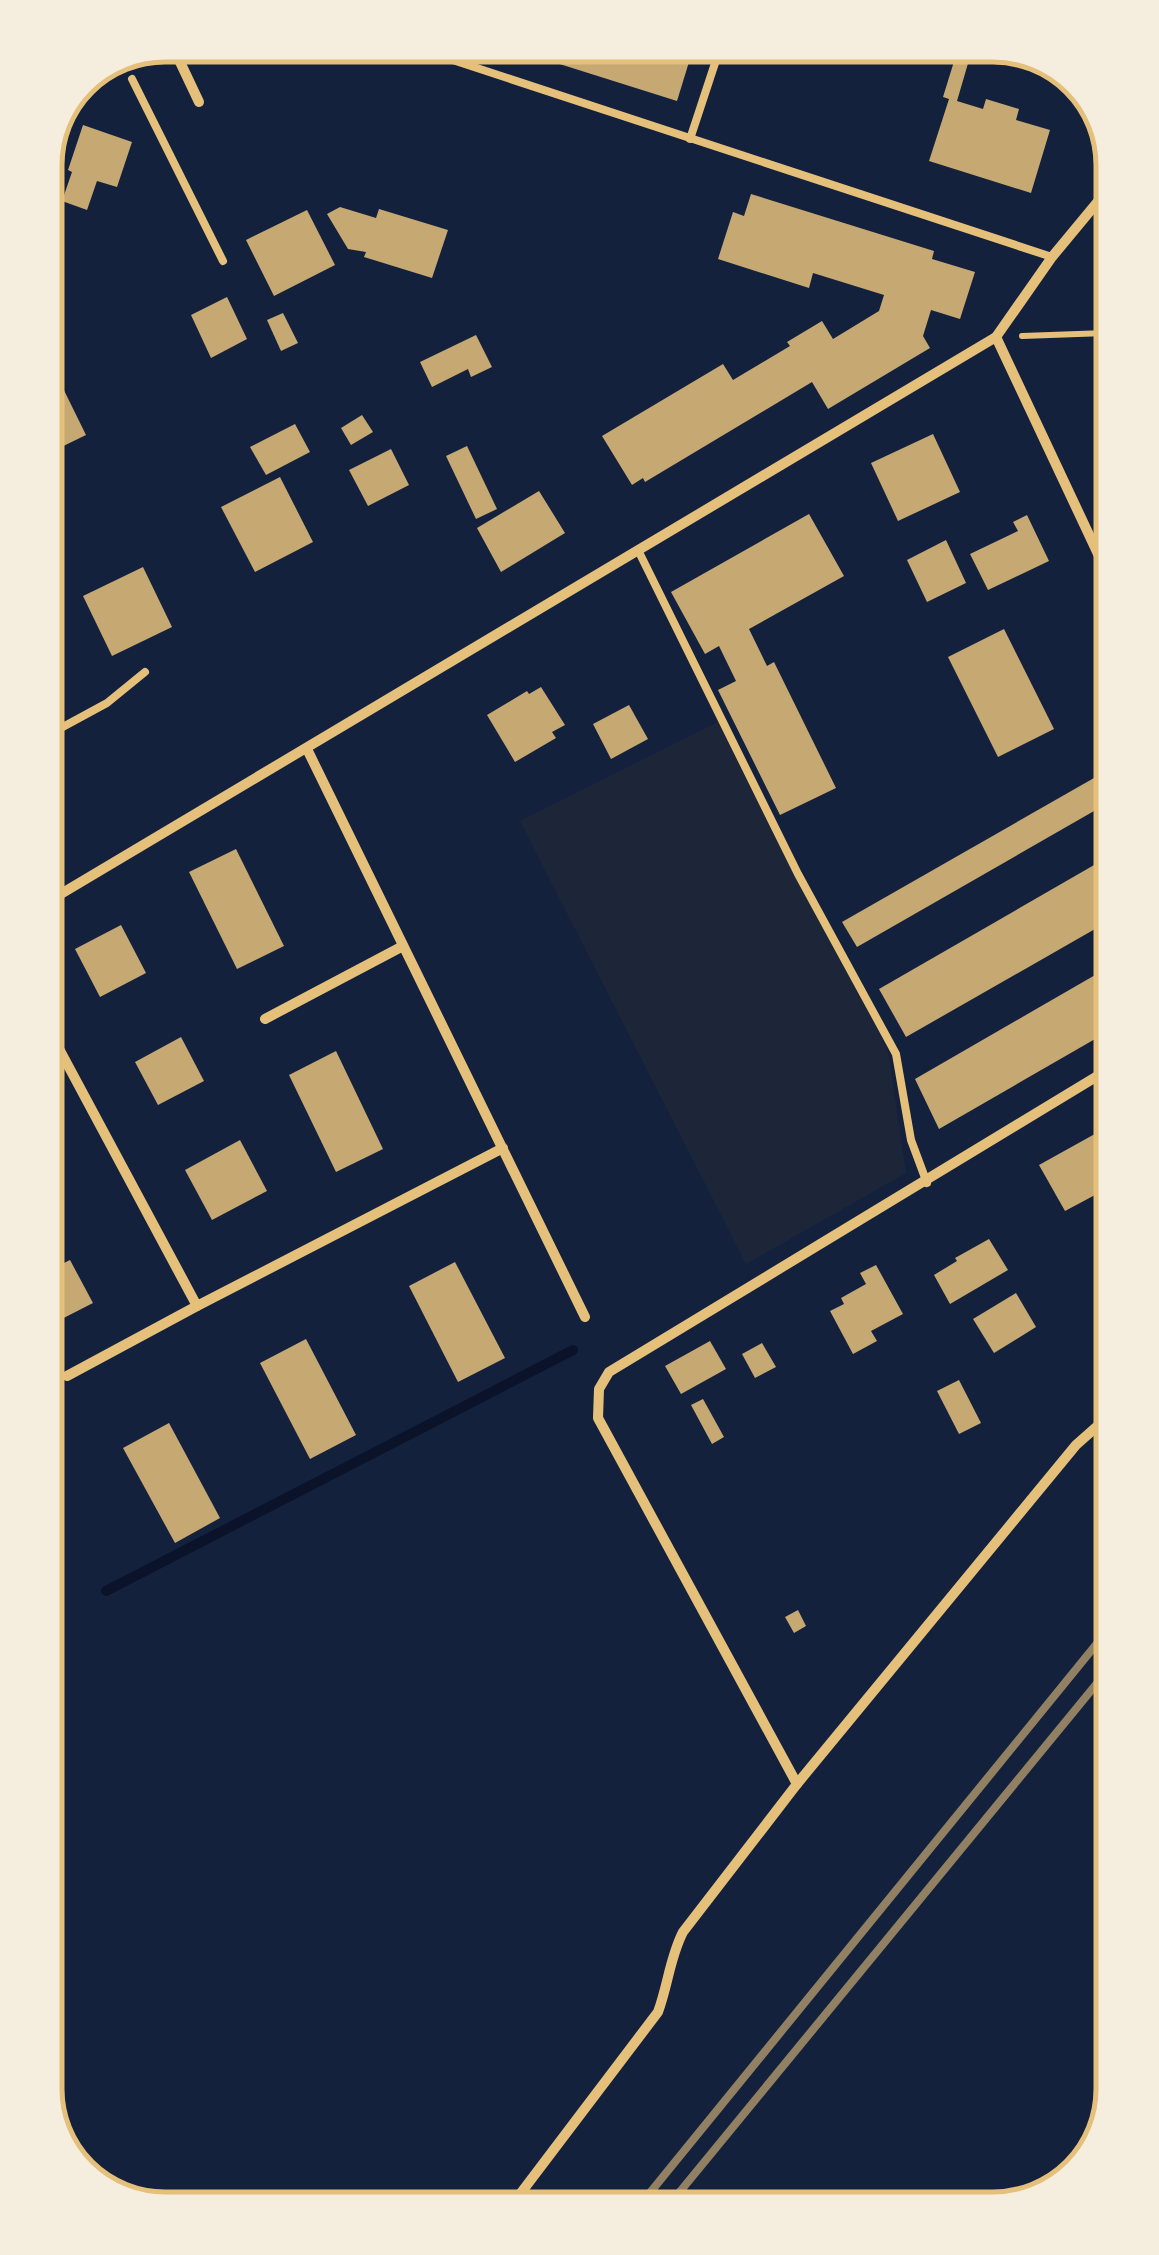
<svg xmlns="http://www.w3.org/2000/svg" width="1159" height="2255" viewBox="0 0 1159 2255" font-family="'Archivo Narrow',sans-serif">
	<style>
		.green { fill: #1d2539 }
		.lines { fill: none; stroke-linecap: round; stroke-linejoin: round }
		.stream { stroke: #0b132b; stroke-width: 10 }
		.building { fill: #c6a872 }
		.path { stroke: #e5c07b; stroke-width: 6 }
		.service { stroke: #e5c07b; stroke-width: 8 }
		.minor { stroke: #e5c07b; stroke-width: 10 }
		.rail { stroke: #918062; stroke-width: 8 }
		.rim { fill: none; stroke: #e5c07b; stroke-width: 5 }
	</style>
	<rect width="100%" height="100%" fill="#14213d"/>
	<path class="green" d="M722 720 888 1051 906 1173 746 1264 520 821Z"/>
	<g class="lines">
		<path class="stream" d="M106 1591 573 1350"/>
	</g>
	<g class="building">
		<path d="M499 45H682L693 49 677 101Z"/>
		<path d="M956 55 969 60 957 101 983 109 986 99 1019 109 1016 120 1050 130 1031 193 929 161 949 99 943 97Z"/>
		<path d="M83 125 132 142 117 187 97 181 87 210 62 201 72 172 68 170Z"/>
		<path d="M751 194 934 251 932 259 975 272 960 319 931 310 923 336 930 348 828 409 812 382 645 482 643 478 632 485 602 436 723 364 733 380 790 346 787 342 822 321 833 339 879 311 884 295 813 273 809 288 718 259 733 212 744 216Z"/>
		<path d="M340 207 376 218 379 209 448 230 432 278 364 257 366 252 348 249 327 214Z"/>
		<path d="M307 210 335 265 274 296 246 240Z"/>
		<path d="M227 297 247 339 211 358 191 315Z"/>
		<path d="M283 313 298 343 281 351 267 320Z"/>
		<path d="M476 335 492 367 471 377 468 369 432 387 420 362Z"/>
		<path d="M55 372 86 435 47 454 46 376Z"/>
		<path d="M362 415 373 432 351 445 341 428Z"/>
		<path d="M295 424 310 452 266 475 250 447Z"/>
		<path d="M933 434 960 492 898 521 871 463Z"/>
		<path d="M467 446 497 509 476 519 446 456Z"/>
		<path d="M391 449 409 485 368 506 349 470Z"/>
		<path d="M280 477 313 542 255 572 221 507Z"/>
		<path d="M539 491 565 533 501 572 477 528Z"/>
		<path d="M809 514 844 576 749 629 767 666 774 662 836 788 780 815 718 690 736 681 719 646 705 654 671 592Z"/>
		<path d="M1027 515 1049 561 988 590 970 554 1018 531 1013 522Z"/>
		<path d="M946 540 966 583 927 602 907 560Z"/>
		<path d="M143 567 172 627 112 656 83 596Z"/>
		<path d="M1004 629 1054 729 998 757 948 657Z"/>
		<path d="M541 687 565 725 552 732 556 738 515 762 487 715 527 691 529 694Z"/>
		<path d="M629 705 648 739 611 759 593 724Z"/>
		<path d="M1108 770V803L857 947 842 922Z"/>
		<path d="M236 849 284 946 237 969 189 872Z"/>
		<path d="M1108 857 1109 921 906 1037 879 989Z"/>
		<path d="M121 925 146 973 100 997 75 949Z"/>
		<path d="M1109 967V1031L939 1129 915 1079Z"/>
		<path d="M181 1037 204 1081 158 1105 135 1062Z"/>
		<path d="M336 1051 383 1149 336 1172 289 1075Z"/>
		<path d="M1102 1130 1110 1144V1187L1065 1211 1039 1165Z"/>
		<path d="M240 1140 267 1191 212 1220 185 1170Z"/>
		<path d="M989 1239 1008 1270 950 1304 934 1275 957 1261 955 1258Z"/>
		<path d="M70 1260 93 1303 50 1325V1270Z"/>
		<path d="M455 1262 505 1358 458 1382 409 1286Z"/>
		<path d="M876 1265 903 1314 871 1331 877 1341 853 1354 830 1311 844 1304 841 1298 866 1284 860 1273Z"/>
		<path d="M1016 1293 1036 1327 994 1353 973 1319Z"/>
		<path d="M306 1339 356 1435 310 1459 260 1363Z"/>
		<path d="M710 1341 726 1369 681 1394 665 1366Z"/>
		<path d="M762 1343 776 1367 755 1378 742 1354Z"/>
		<path d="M959 1380 981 1423 959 1434 937 1391Z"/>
		<path d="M703 1399 724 1437 712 1444 691 1405Z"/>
		<path d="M169 1423 220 1518 175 1543 123 1448Z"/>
		<path d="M798 1610 806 1626 794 1633 785 1617Z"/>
	</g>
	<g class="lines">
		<path class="path" d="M1022 336 1106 333"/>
		<g class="service">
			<path d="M407 45 1052 257"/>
			<path d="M132 79 223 261"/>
			<path d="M690 139 721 45"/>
			<path d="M638 550 798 874 896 1054 911 1140 927 1183"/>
			<path d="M48 735 107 703 145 672"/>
		</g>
		<g class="minor">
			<path d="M172 45 199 102"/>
			<path d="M996 337 1107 573"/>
			<path d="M307 749 585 1317"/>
			<path d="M49 901 996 337 1052 257 1105 193"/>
			<path d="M265 1019 403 946"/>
			<path d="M49 1030 197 1306 503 1148"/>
			<path d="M67 1376 197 1306"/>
			<path d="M797 1784 598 1418 599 1389 609 1372 1109 1069"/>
			<path d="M511 2206 658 2012C668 1985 670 1957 683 1932L797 1784 1076 1445 1111 1414"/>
		</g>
		<g class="rail">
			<path d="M640 2205 1112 1625"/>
			<path d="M669 2205 1112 1665"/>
		</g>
	</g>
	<path d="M0 0H1159V2255H0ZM165 62H993A103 103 0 0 1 1096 165V2089A103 103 0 0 1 993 2192H165A103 103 0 0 1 62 2089V165A103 103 0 0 1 165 62Z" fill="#f5edde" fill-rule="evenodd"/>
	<path class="rim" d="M165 62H993A103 103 0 0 1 1096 165V2089A103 103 0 0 1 993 2192H165A103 103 0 0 1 62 2089V165A103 103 0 0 1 165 62Z"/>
</svg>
